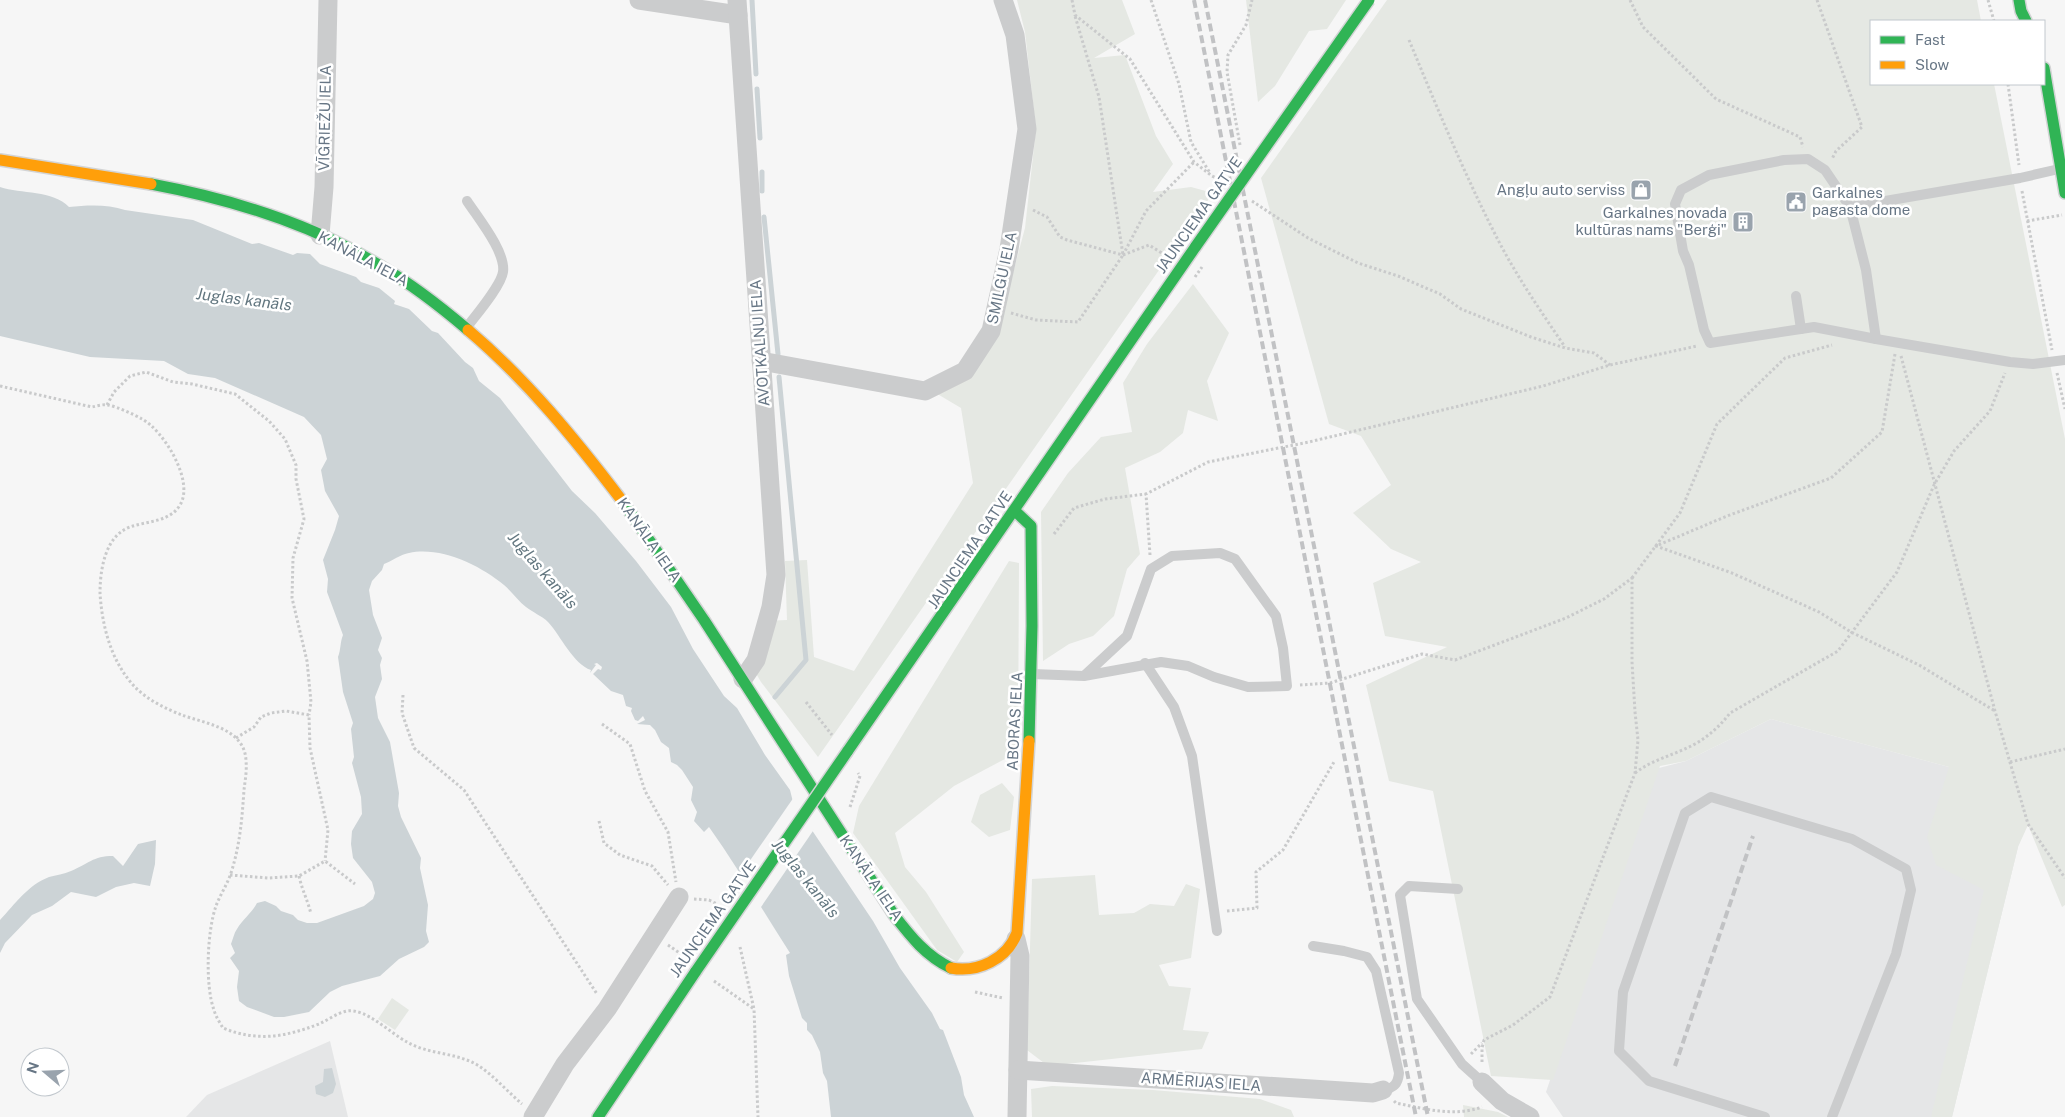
<svg xmlns="http://www.w3.org/2000/svg" width="2065" height="1117" viewBox="0 0 2065 1117" font-family="'Public Sans',sans-serif">
	<style>
		.built { fill: #e5e6e7 }
		.green { fill: #e5e8e3 }
		.water { fill: #ccd3d6 }
		.pier { fill: #f6f6f6 }
		.lines { fill: none; stroke-linecap: round; stroke-linejoin: round }
		.stream { stroke: #ccd3d6; stroke-width: 5 }
		.fast-casing { stroke: #d3d4d5; stroke-width: 14 }
		.slow-casing { stroke: #d3d4d5; stroke-width: 14 }
		.path { stroke: #c9cacb; stroke-width: 3; stroke-dasharray: 2.5 2.5; stroke-linecap: butt }
		.lane { stroke: #cbcccd; stroke-width: 10 }
		.street { stroke: #cbcccd; stroke-width: 19 }
		.fast { stroke: #30b455; stroke-width: 11 }
		.slow { stroke: #ff9f0a; stroke-width: 11 }
		.rail { stroke: #c1c2c4; stroke-width: 4; stroke-dasharray: 8 4; stroke-linecap: butt }
		.fast-bridge-casing { stroke: #d3d4d5; stroke-width: 14; stroke-linecap: butt }
		.path-bridge { stroke: #c9cacb; stroke-width: 3; stroke-dasharray: 2.5 2.5; stroke-linecap: butt }
		.fast-bridge { stroke: #30b455; stroke-width: 11 }
		.labels { text-anchor: middle; stroke-width: 5; stroke-linejoin: round; paint-order: stroke }
		.street-label { font-size: 15px; fill: #677685; stroke: #fff }
		.poi-label { font-size: 15px; fill: #677685; stroke: #fff; text-anchor: end }
		.water-label { font-size: 16px; font-style: italic; fill: #637780; stroke: #fff }
	</style>
	<rect width="100%" height="100%" fill="#f6f6f6"/>
	<g class="built">
		<path d="M1771 719 1949 767 2018 847 1952 1117H1563L1546 1092 1655 769 1686 761Z"/>
		<path d="M330 1041 348 1117H186L207 1095Z"/>
	</g>
	<g class="green">
		<path d="M1017 0H1122L1135 34 1094 58 1125 55 1156 136 1173 164 1153 192 1191 187 1213 193 818 757 761 682 747 658 763 621 787 620 785 561 807 560 814 657 854 671 973 483 961 408 929 389H937L998 329 1025 228 1036 129 1025 32Z"/>
		<path d="M1246 0H1346L1327 29 1309 31 1275 86 1258 102Z"/>
		<path d="M1387 0H1977L1981 21H1871V84H1994L2065 439V905L2062 907 2028 825 2018 847 1952 1117H1931L1984 890 1936 865 1927 837 1949 767 1771 719 1686 761 1660 766 1553 1080 1491 1076 1433 791 1389 781 1366 685 1447 647 1385 636 1373 583 1421 562 1391 549 1353 513 1391 485 1361 436 1329 424 1261 178Z"/>
		<path d="M1193 284 1229 333 1207 381 1218 421 1188 410 1183 433 1160 452 1125 468 1140 554 1127 569 1114 616 1093 636 1069 644 1043 661 1041 512 1068 473 1101 437 1132 432 1123 383 1147 344Z"/>
		<path d="M1009 561 1019 563 1018 752 954 786 895 833 905 867 926 892 964 952 957 962 937 950 853 833 859 806Z"/>
		<path d="M1002 783 1014 797 1010 830 989 837 971 822 980 795Z"/>
		<path d="M1095 875 1099 915 1134 913 1150 904 1174 906 1186 884 1200 889 1191 958 1159 965 1169 986 1191 988 1183 1030 1209 1032 1202 1049 1048 1066 1027 1050 1032 879Z"/>
		<path d="M392 998 409 1010 395 1030 378 1019Z"/>
		<path d="M1052 1086 1153 1090 1260 1099 1291 1110 1294 1117H1032L1031 1089Z"/>
		<path d="M1463 1105 1498 1112 1508 1117H1464Z"/>
	</g>
	<g class="water">
		<path d="M0 187C21 194 53 190 69 207 87 205 108 204 125 210L193 220 252 244 259 243 293 255 297 253 310 254 320 264 356 277 361 282 379 288 395 301 394 304 409 309 432 331 438 333 465 362 473 368 479 381 500 398 572 491 595 513 636 561 671 607 693 649 724 696 737 708 765 755 790 790 793 802 873 921 900 968 932 1013 940 1029 943 1030 961 1077 964 1095 974 1117H831L827 1081 823 1073 820 1052 812 1035 807 1030V1023L802 1018 789 976 786 955 790 953C763 911 738 868 709 827L704 832 694 821 697 812 691 800 693 787 682 770 677 765 671 762 669 748 661 742 655 730 650 725 637 724 645 720 643 716 638 721 635 720 631 711 632 708 626 706 623 695 611 691 593 674 598 669 601 670 602 667 597 663 594 664 596 665 590 673 591 670C573 664 561 636 548 622 542 616 532 612 526 607 518 601 512 592 504 585 480 565 440 546 409 553 401 554 392 561 384 564L382 570 372 581 369 590 373 615 382 638 378 650 382 658 380 665 382 679 375 697 378 718 390 742 399 793 398 806 401 817 421 858 420 868 428 905 426 931 429 942 424 947 399 959 380 976 342 986 330 992 309 1012 284 1017H274L247 1007 239 1001 237 987 239 971 230 958 235 953 231 944C233 939 234 933 237 929 243 919 252 913 257 903L265 901 276 906 281 911 293 915 298 920 307 923H317L364 906 373 899 375 893 372 882 353 858 351 844 352 831 362 814 361 797 352 763 354 757 351 729 353 723 343 692 338 657C341 649 340 642 343 635L327 592 328 579 323 560 335 530 339 516 325 491 321 470 327 459 321 435 304 417 215 378 188 374 164 361 90 357 0 336Z"/>
		<path d="M156 840 155 864 150 886 134 883 116 887 96 897 71 892 52 906 32 915 5 943 0 953V920C15 904 28 885 49 877 56 875 64 874 71 871 88 864 93 856 113 856L123 866 138 844Z"/>
		<path d="M332 1068 336 1084 333 1093 325 1097 316 1094 315 1086 323 1082 324 1069Z"/>
	</g>
	<path class="pier" d="M794 797 815 828 759 910 740 875Z"/>
	<g class="lines">
		<g class="stream">
			<path d="M752 0 756 74"/>
			<path d="M757 89 760 138"/>
			<path d="M762 172V191"/>
			<path d="M764 217 778 354"/>
			<path d="M775 697 806 660 779 377"/>
		</g>
		<g class="fast-casing">
			<g id="fast">
				<path d="M2019 0 2021 11 2026 21"/>
				<path d="M2044 68 2065 193"/>
				<path d="M151 184C231 199 313 224 382 267 413 285 441 307 468 330"/>
				<path d="M623 502 704 620 894 915C911 937 926 956 951 968"/>
				<path d="M1015 511 1031 526 1032 626 1029 741"/>
				<path d="M847 752 1196 246"/>
				<path d="M598 1117 696 971"/>
			</g>
		</g>
		<g class="slow-casing">
			<g id="slow">
				<path d="M0 160 151 184"/>
				<path d="M468 330C527 380 576 440 623 502"/>
				<path d="M951 968C978 973 1007 959 1017 933L1029 741"/>
			</g>
		</g>
		<g class="path">
			<path d="M1072 0 1075 15 1130 59 1194 162 1212 176 1218 179"/>
			<path d="M1151 0 1179 84 1191 142 1210 173"/>
			<path d="M1630 0 1643 27 1716 99 1800 137 1803 147"/>
			<path d="M1817 0 1862 127 1836 151 1832 159"/>
			<path d="M1988 0 1994 21"/>
			<path d="M1409 40C1436 105 1463 171 1495 234 1515 274 1540 310 1565 347"/>
			<path d="M2008 84 2019 165"/>
			<path d="M1240 145 1227 72 1228 55 1246 25 1252 0"/>
			<path d="M2022 191 2052 350"/>
			<path d="M1252 201 1308 238 1358 263 1398 276 1440 294 1461 309 1531 337 1565 348 1594 353 1610 365"/>
			<path d="M1033 210 1047 217 1060 237 1067 240 1123 255 1146 211 1194 162"/>
			<path d="M2027 221 2062 215"/>
			<path d="M1123 255 1149 245 1165 255"/>
			<path d="M1011 313 1036 320 1078 322 1123 255 1099 97 1075 16"/>
			<path d="M1895 354 1882 432 1831 478 1727 516 1656 546 1732 573 1819 612 1851 632 1919 665 1995 711"/>
			<path d="M1901 356 1995 711 2028 824 2065 878"/>
			<path d="M2057 373 2065 409"/>
			<path d="M0 386 92 407C97 406 103 404 108 405 118 407 133 414 142 419 163 430 195 481 180 505 170 522 147 521 130 527 105 536 100 570 100 593 102 626 111 661 134 686 146 699 166 709 182 715 206 724 245 728 246 761 247 771 245 781 244 790 242 819 240 845 231 873 227 885 220 895 216 906 207 931 205 986 214 1010 216 1017 220 1023 223 1028 257 1042 285 1037 319 1024 328 1020 337 1013 347 1011 366 1008 390 1033 407 1042 429 1055 457 1052 479 1066 494 1076 508 1092 522 1104"/>
			<path d="M107 405 114 392 130 376 146 372 173 382 192 384 235 394 269 421 285 439 296 465V479L304 519 293 558 292 598 307 661 311 702 309 715"/>
			<path d="M1054 534 1074 508 1105 499 1146 494"/>
			<path d="M1150 555 1146 494 1208 462 1309 442 1543 386 1610 365 1697 346"/>
			<path d="M1632 578 1680 513 1717 424 1785 358 1832 345"/>
			<path d="M1300 685 1330 683 1422 654 1455 660 1566 618 1604 599 1632 578V662L1635 712 1638 740 1635 773 1550 997 1513 1025 1484 1040 1482 1048V1064"/>
			<path d="M403 695 402 713 414 748 464 790 597 994"/>
			<path d="M806 702 832 735"/>
			<path d="M602 724 630 744 645 791 668 832 676 882"/>
			<path d="M236 738 254 727 261 717 271 713 286 711 309 715 310 748 328 830 325 861"/>
			<path d="M2010 762 2065 749"/>
			<path d="M1635 773C1653 759 1675 755 1695 744 1709 736 1720 726 1730 713L1838 651 1897 572 1934 485 1954 451 1990 411 2005 373"/>
			<path d="M850 807 860 776 858 773"/>
			<path d="M599 821 604 843 620 855 652 866 668 885"/>
			<path d="M230 875 268 878 299 876 325 861 355 884"/>
			<path d="M299 876C302 890 308 901 311 914"/>
			<path d="M694 899 709 900 717 904"/>
			<path d="M1227 911 1257 908 1256 872 1283 850 1334 762"/>
			<path d="M668 945 681 954"/>
			<path d="M740 947 754 1009 758 1117"/>
			<path d="M714 981 754 1009"/>
			<path d="M975 992 1003 998"/>
			<path d="M1471 1054 1482 1043"/>
			<path d="M1394 1101 1396 1103C1425 1109 1454 1117 1482 1107"/>
		</g>
		<g class="lane">
			<path d="M1808 159 1825 170 1850 207 1866 270 1876 339 1814 327 1710 343 1704 330 1689 265 1683 251 1675 204 1681 190 1709 175 1784 160Z"/>
			<path d="M467 201C478 218 506 252 503 272 501 286 476 315 467 327"/>
			<path d="M1850 207 2020 178 2059 169"/>
			<path d="M1796 296 1801 329"/>
			<path d="M1876 339 2010 362 2033 364 2065 360"/>
			<path d="M1145 663 1174 707 1192 756 1217 931"/>
			<path d="M1033 674 1084 676 1161 662 1188 666 1214 677 1248 687 1287 686 1283 648 1276 616 1235 559 1220 553 1172 556 1151 569 1127 636 1084 676"/>
			<path d="M1458 889 1409 886 1400 895 1417 999 1462 1064 1482 1082"/>
			<path d="M1313 946 1344 951 1367 957 1376 971 1399 1073C1398 1084 1394 1088 1383 1090"/>
			<path d="M1765 1117 1649 1081 1619 1051 1623 992 1685 813 1711 797 1852 839 1906 869 1911 890 1896 954 1832 1117"/>
		</g>
		<g class="street">
			<path d="M639 0 738 15"/>
			<path d="M737 0 776 575 771 607 756 660 743 679"/>
			<path d="M320 235 324 187 328 0"/>
			<path d="M761 361 925 391 965 371 991 331 1009 249 1027 129 1015 35 1003 0"/>
			<path d="M1016 939 1020 956 1017 1117"/>
			<path d="M1018 1070 1373 1093 1383 1090"/>
			<path d="M1482 1082 1502 1101 1530 1117"/>
			<path d="M533 1117 565 1064 607 1009 679 897"/>
		</g>
		<use href="#fast" class="fast"/>
		<use href="#slow" class="slow"/>
		<g class="rail">
			<path d="M1194 0 1416 1117"/>
			<path d="M1205 0 1428 1117"/>
			<path d="M1675 1066 1753 836"/>
		</g>
		<g class="fast-bridge-casing">
			<g id="fast-bridge">
				<path d="M1196 246 1369 0"/>
				<path d="M696 971 847 752"/>
			</g>
		</g>
		<path class="path-bridge" d="M1195 277 1202 267"/>
		<use href="#fast-bridge" class="fast-bridge"/>
	</g>
	<defs>
		<g id="shop-square" transform="scale(1.125)"><rect x="-9" y="-9" width="18" height="18" rx="4" fill="#99a3ad" stroke="#fff"/><path d="M-5-2.5h2.3a2.7 3.5 0 0 1 5.4 0H5L5.5 6h-11ZM-1.5-2.5h3a1.5 2.3 0 0 0-3 0Z" fill="#fff"/></g>
		<g id="civic-square" transform="scale(1.125)"><rect x="-9" y="-9" width="18" height="18" rx="4" fill="#99a3ad" stroke="#fff"/><path d="M-.6-6.5H3V-4.5H.6V-3L4-1V1h2V6H-6V1h2V-1L-.6-3ZM-1.2 2.5V6h2.4V2.5Z" fill="#fff"/></g>
		<g id="building-square" transform="scale(1.125)"><rect x="-9" y="-9" width="18" height="18" rx="4" fill="#99a3ad" stroke="#fff"/><path d="M-4-6H4V6H1V3H-1V6H-4ZM-2.5-4.3h1.7v1.8h-1.7ZM.8-4.3h1.7v1.8H.8ZM-2.5-1h1.7V.8h-1.7ZM.8-1h1.7V.8H.8Z" fill="#fff"/></g>
	</defs>
	<g fill-rule="evenodd">
		<use href="#shop-square" x="1641" y="190"/>
		<use href="#civic-square" x="1796" y="202"/>
		<use href="#building-square" x="1743" y="222"/>
	</g>
	<g class="labels">
		<g class="street-label">
			<text transform="translate(325 118) rotate(-89)" y="5">VĪGRIEŽU IELA</text>
			<text transform="translate(1199 215) rotate(-55)" y="5">JAUNCIEMA GATVE</text>
			<text transform="translate(363 259) rotate(28)" y="5">KANĀLA IELA</text>
			<text transform="translate(1002 278) rotate(-78)" y="5">SMILGU IELA</text>
			<text transform="translate(760 343) rotate(-94)" y="5">AVOTKALNU IELA</text>
			<text transform="translate(649 540) rotate(55)" y="5">KANĀLA IELA</text>
			<text transform="translate(970 550) rotate(-56)" y="5">JAUNCIEMA GATVE</text>
			<text transform="translate(1015 721) rotate(-87)" y="5">ABORAS IELA</text>
			<text transform="translate(871 878) rotate(56)" y="5">KANĀLA IELA</text>
			<text transform="translate(713 919) rotate(-55)" y="5">JAUNCIEMA GATVE</text>
			<text transform="translate(1201 1082) rotate(4)" y="5">ARMĒRIJAS IELA</text>
		</g>
		<g class="poi-label">
			<text x="1625" y="195">Angļu auto serviss</text>
			<text x="1812" y="198" text-anchor="start">Garkalnes<tspan x="1812" dy="17">pagasta dome</tspan></text>
			<text x="1727" y="218">Garkalnes novada<tspan x="1727" dy="17">kultūras nams "Berģi"</tspan></text>
		</g>
		<g class="water-label">
			<text transform="translate(244 299) rotate(7)" y="6">Juglas kanāls</text>
			<text transform="translate(543 570) rotate(49)" y="6">Juglas kanāls</text>
			<text transform="translate(806 878) rotate(51)" y="6">Juglas kanāls</text>
		</g>
	</g>
	<rect x="1870" y="20" width="175" height="65" fill="#ffffff" stroke="#c2c8ce"/>
	<rect x="1880" y="36" width="25" height="8" fill="#30b455" stroke="#c2c8ce"/>
	<text x="1915" y="45" font-size="15" fill="#677685">Fast</text>
	<rect x="1880" y="61" width="25" height="8" fill="#ff9f0a" stroke="#c2c8ce"/>
	<text x="1915" y="70" font-size="15" fill="#677685">Slow</text>
	<g transform="translate(45 1072) rotate(289)"><circle r="24" fill="#ffffff" stroke="#c2c8ce"/>
	<path d="M0-4L9 19L0 12L-9 19Z" fill="#99a3ad"/>
	<text y="-8" font-size="14" font-weight="bold" text-anchor="middle" fill="#677685">N</text>
	</g>
</svg>
